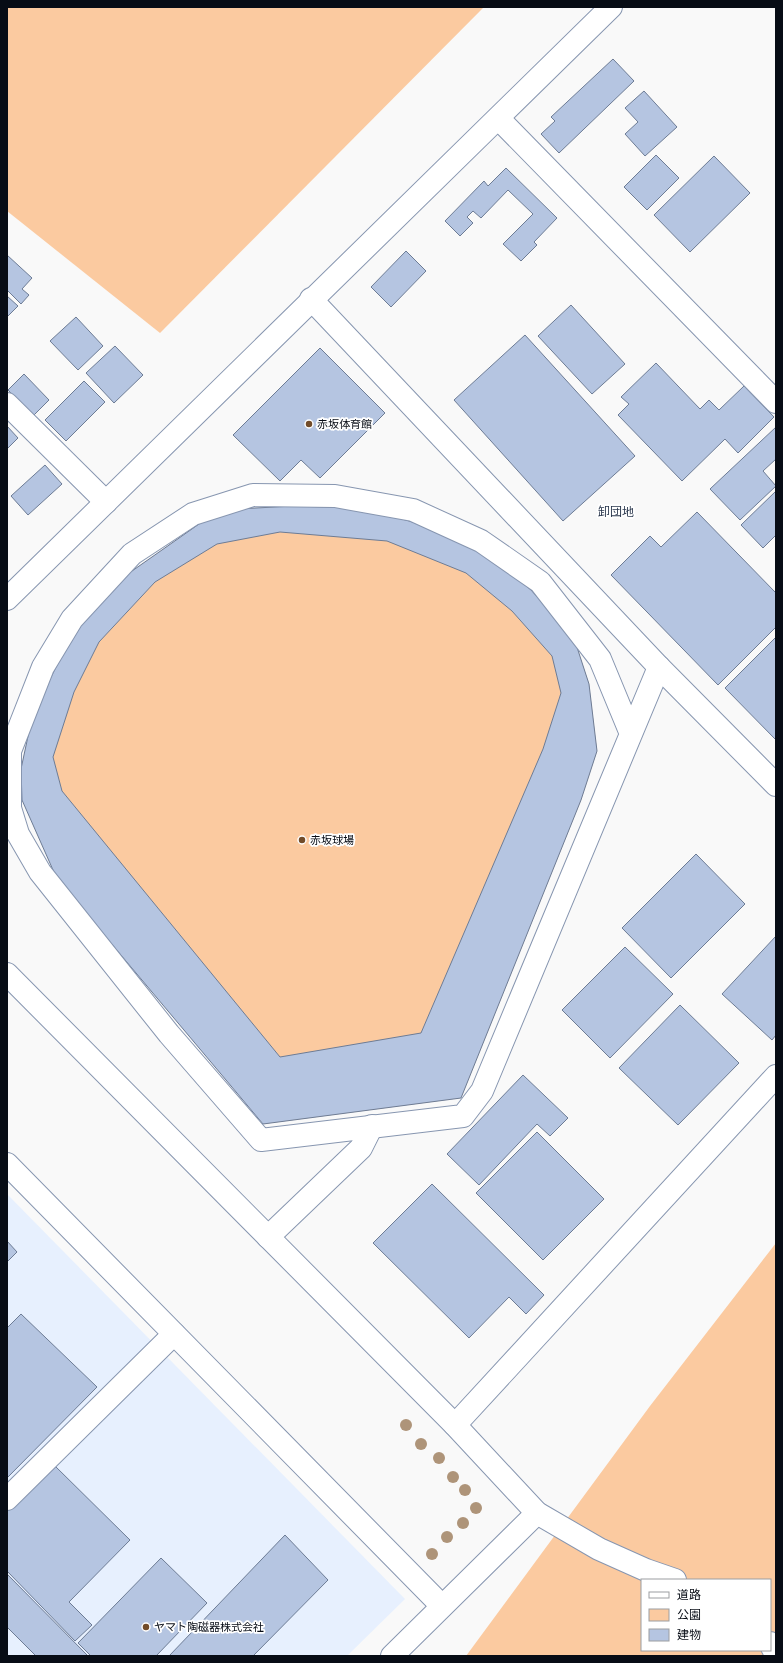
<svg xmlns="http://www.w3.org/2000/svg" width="783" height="1663" viewBox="0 0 783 1663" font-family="Inter,'Noto Sans JP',sans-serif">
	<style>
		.built { fill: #e7f0fe }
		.green { fill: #fbcaa0; fill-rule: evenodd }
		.building { fill: #b5c5e1; stroke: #6d7c95; fill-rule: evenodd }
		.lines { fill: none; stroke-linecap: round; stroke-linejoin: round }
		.minor-casing { stroke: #8796b0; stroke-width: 24 }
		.minor { stroke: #fff; stroke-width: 22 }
		.tree { fill: #ae9479 }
		.poi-dot { fill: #724c29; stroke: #fff; stroke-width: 1.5 }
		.labels { text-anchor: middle; stroke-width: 3.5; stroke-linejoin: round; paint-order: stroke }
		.poi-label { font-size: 11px; fill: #070c15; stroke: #fff; text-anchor: start }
		.neighbourhood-label { font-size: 12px; fill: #2a374d; stroke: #fff }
	</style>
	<rect width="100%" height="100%" fill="#f9f9f9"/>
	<path class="built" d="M7 1194 405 1599 347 1656H7Z"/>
	<g class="green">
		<path d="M7 7H484L160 333 7 211Z"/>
		<path d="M293 506 364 508 430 527 494 560 531 590 574 638 589 684 597 751 581 800 461 1098 263 1124 21 769 33 713 57 665 91 609 132 571 219 510Z"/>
		<path d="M776 1243V1656H466L650 1406ZM642 1580H770V1650H642Z"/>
	</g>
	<g class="building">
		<path d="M613 59 634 81 559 153 541 134 555 121 551 117Z"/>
		<path d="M644 91 677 127 645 156 625 134 638 122 625 108Z"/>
		<path d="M656 155 679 178 647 210 624 187Z"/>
		<path d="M714 156 750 193 690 252 654 215Z"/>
		<path d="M506 168 557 218 534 242 537 245 521 261 503 244 533 214 508 190 481 218 473 211 467 217 473 223 460 236 445 221 484 181 488 186Z"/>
		<path d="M406 251 426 271 391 307 371 287Z"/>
		<path d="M7 255 32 278 22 289 29 295 21 304 7 290Z"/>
		<path d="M7 296 18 306 7 317Z"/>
		<path d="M571 305 625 364 592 394 538 336Z"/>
		<path d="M76 317 103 346 78 370 50 341Z"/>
		<path d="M525 335 635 456 563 521 454 400Z"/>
		<path d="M115 346 143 375 114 403 86 373Z"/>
		<path d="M320 348 385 413 320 478 301 460 280 481 233 435Z"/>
		<path d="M656 363 700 409 709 400 719 410 744 386 774 417 738 453 725 439 682 481 618 415 629 404 621 397Z"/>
		<path d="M24 374 49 400 33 416 8 390Z"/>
		<path d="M84 381 105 402 66 441 45 420Z"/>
		<path d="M7 426 18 438 7 449Z"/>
		<path d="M776 427V459L763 471 776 486 740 520 710 489Z"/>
		<path d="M45 465 62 484 28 515 11 496Z"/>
		<path d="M776 491V535L763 548 741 525Z"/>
		<path d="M293 506 364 508 430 527 494 560 531 590 574 638 589 684 597 751 581 800 461 1098 263 1124 57 879 22 800 21 769 33 713 57 665 91 609 132 571 219 510ZM280 532 387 541 466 573 512 611 552 656 561 693 543 749 421 1033 280 1057 62 791 53 757 74 692 99 642 155 582 217 544Z"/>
		<path d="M697 512 776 593V627L718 685 611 575 650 536 661 547Z"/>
		<path d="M776 637V740L725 688Z"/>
		<path d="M696 854 745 904 671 978 622 928Z"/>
		<path d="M776 936V1035L772 1040 722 994Z"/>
		<path d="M625 947 673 994 610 1058 562 1010Z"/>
		<path d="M680 1005 739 1063 678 1125 619 1068Z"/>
		<path d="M523 1075 568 1118 550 1136 537 1124 479 1185 447 1154Z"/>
		<path d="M537 1132 604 1199 543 1260 476 1193Z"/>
		<path d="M432 1184 544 1295 526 1314 509 1297 469 1338 373 1243Z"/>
		<path d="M7 1241 17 1252 7 1262Z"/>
		<path d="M21 1314 97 1387 7 1478V1328Z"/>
		<path d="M54 1465 130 1540 69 1602 92 1625 75 1641 7 1571V1511Z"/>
		<path d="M285 1535 328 1580 253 1656H169Z"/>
		<path d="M161 1558 207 1603 156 1656H91L78 1643Z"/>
		<path d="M7 1574 88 1656H36L7 1627Z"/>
	</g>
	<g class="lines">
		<g class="minor-casing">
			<g id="minor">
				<path d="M499 119 776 402"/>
				<path d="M311 299 659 667 776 785"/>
				<path d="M7 404 106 502"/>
				<path d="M7 599 611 7"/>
				<path d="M631 734 600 659 540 582 481 541 413 510 335 496 253 495 193 514 132 554 72 619 43 667 10 751V808L18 834 40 872 169 1034 261 1140 463 1116 482 1091 659 667"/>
				<path d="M7 974 455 1425 537 1513 599 1549 646 1570 675 1580"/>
				<path d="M7 1164 442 1606"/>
				<path d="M268 1237 361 1148 372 1126"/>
				<path d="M455 1425 776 1076"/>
				<path d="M7 1499 174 1334"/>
				<path d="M770 1643 776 1655"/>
				<path d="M392 1656 537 1513"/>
			</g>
		</g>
		<use href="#minor" class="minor"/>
	</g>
	<g class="tree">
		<circle cx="406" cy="1425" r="6"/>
		<circle cx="421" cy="1444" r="6"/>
		<circle cx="439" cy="1458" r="6"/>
		<circle cx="453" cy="1477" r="6"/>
		<circle cx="465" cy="1490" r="6"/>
		<circle cx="476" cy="1508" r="6"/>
		<circle cx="463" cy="1523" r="6"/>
		<circle cx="447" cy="1537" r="6"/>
		<circle cx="432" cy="1554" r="6"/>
	</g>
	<g class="poi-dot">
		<circle cx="309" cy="424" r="4"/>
		<circle cx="302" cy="840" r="4"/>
		<circle cx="146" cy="1627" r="4"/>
	</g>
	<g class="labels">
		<g class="poi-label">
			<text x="317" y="428">赤坂体育館</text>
			<text x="310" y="844">赤坂球場</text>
			<text x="154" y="1631">ヤマト陶磁器株式会社</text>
		</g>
		<g class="neighbourhood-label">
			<text x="616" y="516">卸団地</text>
		</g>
	</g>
	<rect width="783" height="1663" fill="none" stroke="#070c15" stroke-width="16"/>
	<rect x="641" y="1579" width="130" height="72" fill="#ffffff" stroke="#9c9ea1"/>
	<rect x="649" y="1592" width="20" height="6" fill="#ffffff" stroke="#9c9ea1"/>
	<text x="677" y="1599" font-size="12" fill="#070c15">道路</text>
	<rect x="649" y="1609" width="20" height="12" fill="#fbcaa0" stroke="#9c9ea1"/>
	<text x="677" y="1619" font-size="12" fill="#070c15">公園</text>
	<rect x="649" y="1629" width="20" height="12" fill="#b5c5e1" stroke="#9c9ea1"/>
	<text x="677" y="1639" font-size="12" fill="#070c15">建物</text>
</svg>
